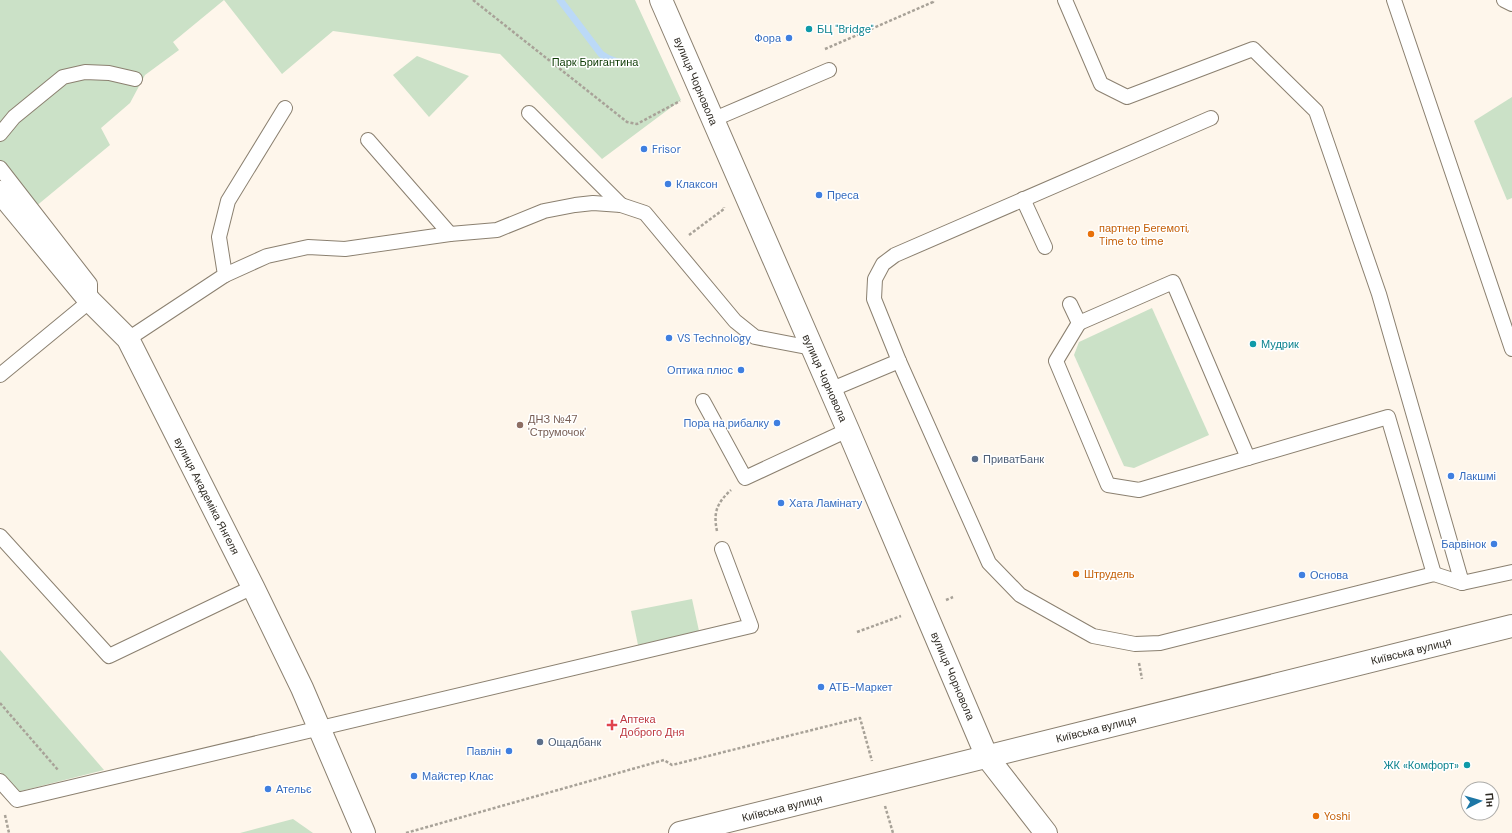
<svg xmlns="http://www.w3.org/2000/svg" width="1512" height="833" viewBox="0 0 1512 833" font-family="'DM Sans',sans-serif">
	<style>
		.green { fill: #cbe1c7 }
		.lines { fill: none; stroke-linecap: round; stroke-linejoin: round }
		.stream { stroke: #bbd9f7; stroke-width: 7 }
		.lane-casing { stroke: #8b8070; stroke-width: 16 }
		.street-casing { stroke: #8b8070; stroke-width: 24 }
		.secondary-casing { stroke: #8b8070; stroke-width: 24 }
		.primary-casing { stroke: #8b8070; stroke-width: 24 }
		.path { stroke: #a8a298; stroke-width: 2.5; stroke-dasharray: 3 2; stroke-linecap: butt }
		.lane { stroke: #fff; stroke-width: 14 }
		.street { stroke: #fff; stroke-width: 22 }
		.secondary { stroke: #fff; stroke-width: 22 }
		.primary { stroke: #fff; stroke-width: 22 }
		.culture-dot { fill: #0f9aa8; stroke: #fff; stroke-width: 1.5 }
		.shop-dot { fill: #3f7fe0; stroke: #fff; stroke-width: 1.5 }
		.food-dot { fill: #e8710a; stroke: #fff; stroke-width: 1.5 }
		.education-dot { fill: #8d6e63; stroke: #fff; stroke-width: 1.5 }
		.service-dot { fill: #5c6f8a; stroke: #fff; stroke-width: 1.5 }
		.health-dot { fill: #e0444e; stroke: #fff; stroke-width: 1.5 }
		.labels { text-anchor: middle; stroke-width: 3; stroke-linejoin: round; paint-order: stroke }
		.culture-label { font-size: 11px; fill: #0d838f; stroke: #fff; text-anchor: start }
		.shop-label { font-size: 11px; fill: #366cbe; stroke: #fff; text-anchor: start }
		.park-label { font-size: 11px; fill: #0e3c06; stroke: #fff }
		.street-label { font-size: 11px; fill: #302c25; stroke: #fff }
		.food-label { font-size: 11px; fill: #c56008; stroke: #fff; text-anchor: start }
		.education-label { font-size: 11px; fill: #785e54; stroke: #fff; text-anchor: start }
		.service-label { font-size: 11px; fill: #4e5e75; stroke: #fff; text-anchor: start }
		.health-label { font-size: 11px; fill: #be3a42; stroke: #fff; text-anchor: start }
	</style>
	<rect width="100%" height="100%" fill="#fef6eb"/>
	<g class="green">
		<path d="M0 0H224L173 42 179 50 145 75 130 103 101 128 110 145 35 207 0 164Z"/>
		<path d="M224 0H635L681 100 602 159 500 54 333 31 282 74Z"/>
		<path d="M417 56 469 76 429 117 393 75Z"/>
		<path d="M1512 97V198L1507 200 1474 121Z"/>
		<path d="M1152 308 1209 435 1134 468 1124 466 1074 355 1079 342Z"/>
		<path d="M692 599 699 631 638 645 631 611Z"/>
		<path d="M0 650 104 770 17 792 0 772Z"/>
		<path d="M293 819 313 833H240Z"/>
	</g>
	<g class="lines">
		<path class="stream" d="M560 0 601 54C611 62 620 63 632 63"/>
		<g class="lane-casing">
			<g id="lane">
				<path d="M1065 0 1101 84 1127 97 1253 49 1316 111 1379 294 1462 583 1512 572"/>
				<path d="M1394 0 1512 349"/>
				<path d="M1504 0 1512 4"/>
				<path d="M529 113 621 205"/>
				<path d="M1211 118 895 255 883 264 875 279 874 299 899 361 989 563 1020 595 1093 636 1135 644 1160 643 1434 574 1462 583"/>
				<path d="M712 120 829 70"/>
				<path d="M0 134 14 117 63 77 85 72 109 73 135 79"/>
				<path d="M368 140 450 234"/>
				<path d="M0 168 90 284V301L0 375"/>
				<path d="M1023 199 1045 247"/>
				<path d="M225 275 267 256 308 247 345 249 450 234 497 230 544 211 575 205 593 203 621 205 645 213 735 321 755 337 812 348"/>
				<path d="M1070 304 1079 323 1056 361 1108 485 1139 490 1388 417 1434 574"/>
				<path d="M1079 323 1173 282 1248 458"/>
				<path d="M128 339 225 275 219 237 228 201 285 108"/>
				<path d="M830 390 899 361"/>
				<path d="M703 401 745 478 848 430"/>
				<path d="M0 536 109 656 253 587"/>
				<path d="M0 781 17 800 751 626 722 549"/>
			</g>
		</g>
		<g class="street-casing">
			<path id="street" d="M0 192 90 301 128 339 253 587 302 688 364 833"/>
		</g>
		<g class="secondary-casing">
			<path id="secondary" d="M987 757 1046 833"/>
		</g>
		<g class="primary-casing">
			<g id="primary">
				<path d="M661 0 848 430 987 757"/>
				<path d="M680 833 1512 626"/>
			</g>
		</g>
		<g class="path">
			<path d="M473 0 627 122 637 124 680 101"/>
			<path d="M825 49 933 2 932 0"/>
			<path d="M689 235 724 209V207"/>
			<path d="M717 531C713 512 717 503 731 490"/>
			<path d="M946 600 953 597"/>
			<path d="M857 632 901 616"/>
			<path d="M1139 663 1142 679"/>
			<path d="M0 703 58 770"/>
			<path d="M885 806 893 833"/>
			<path d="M5 815 9 833"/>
			<path d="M406 833 664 760 672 765 860 718 872 761"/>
		</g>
		<use href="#lane" class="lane"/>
		<use href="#street" class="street"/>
		<use href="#secondary" class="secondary"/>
		<use href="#primary" class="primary"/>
	</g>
	<g class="culture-dot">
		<circle cx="809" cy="29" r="4"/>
		<circle cx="1253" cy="344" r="4"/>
		<circle cx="1467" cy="765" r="4"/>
	</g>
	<g class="shop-dot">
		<circle cx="789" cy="38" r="4"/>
		<circle cx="644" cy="149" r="4"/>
		<circle cx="668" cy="184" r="4"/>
		<circle cx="819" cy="195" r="4"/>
		<circle cx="669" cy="338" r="4"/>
		<circle cx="741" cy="370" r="4"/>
		<circle cx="777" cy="423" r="4"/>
		<circle cx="1451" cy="476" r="4"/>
		<circle cx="781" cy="503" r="4"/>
		<circle cx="1494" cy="544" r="4"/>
		<circle cx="1302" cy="575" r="4"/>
		<circle cx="821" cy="687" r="4"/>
		<circle cx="509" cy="751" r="4"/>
		<circle cx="414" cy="776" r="4"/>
		<circle cx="268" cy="789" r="4"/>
	</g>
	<g class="food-dot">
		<circle cx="1091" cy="234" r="4"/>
		<circle cx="1076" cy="574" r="4"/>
		<circle cx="1316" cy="816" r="4"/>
	</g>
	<circle class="education-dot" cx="520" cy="425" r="4"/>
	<g class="service-dot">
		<circle cx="975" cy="459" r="4"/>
		<circle cx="540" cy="742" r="4"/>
	</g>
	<path class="health-dot" d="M610 719h4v4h4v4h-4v4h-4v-4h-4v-4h4z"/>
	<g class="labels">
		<g class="culture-label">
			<text x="817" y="33">БЦ "Bridge"</text>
			<text x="1261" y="348">Мудрик</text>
			<text x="1459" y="769" text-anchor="end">ЖК «Комфорт»</text>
		</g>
		<g class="shop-label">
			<text x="781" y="42" text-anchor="end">Фора</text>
			<text x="652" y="153">Frisor</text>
			<text x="676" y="188">Клаксон</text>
			<text x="827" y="199">Преса</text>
			<text x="677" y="342">VS Technology</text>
			<text x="733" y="374" text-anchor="end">Оптика плюс</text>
			<text x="769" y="427" text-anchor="end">Пора на рибалку</text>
			<text x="1459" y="480">Лакшмі</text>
			<text x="789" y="507">Хата Ламінату</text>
			<text x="1486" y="548" text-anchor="end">Барвінок</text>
			<text x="1310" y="579">Основа</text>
			<text x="829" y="691">АТБ-Маркет</text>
			<text x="501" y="755" text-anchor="end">Павлін</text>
			<text x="422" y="780">Майстер Клас</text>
			<text x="276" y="793">Ательє</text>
		</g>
		<g class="park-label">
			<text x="595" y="66">Парк Бригантина</text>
		</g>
		<g class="street-label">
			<text transform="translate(696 81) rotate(67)" y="4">вулиця Чорновола</text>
			<text transform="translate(825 378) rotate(66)" y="4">вулиця Чорновола</text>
			<text transform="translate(207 496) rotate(63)" y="4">вулиця Академіка Янгеля</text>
			<text transform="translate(1411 651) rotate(-14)" y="4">Київська вулиця</text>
			<text transform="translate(953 676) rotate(67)" y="4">вулиця Чорновола</text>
			<text transform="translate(1096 729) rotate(-14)" y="4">Київська вулиця</text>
			<text transform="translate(782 808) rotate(-14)" y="4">Київська вулиця</text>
		</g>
		<g class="food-label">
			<text x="1099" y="232">партнер Бегемоті,<tspan x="1099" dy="13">Time to time</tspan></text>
			<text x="1084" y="578">Штрудель</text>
			<text x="1324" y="820">Yoshi</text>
		</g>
		<g class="education-label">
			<text x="528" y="423">ДНЗ №47<tspan x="528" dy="13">'Струмочок'</tspan></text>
		</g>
		<g class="service-label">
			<text x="983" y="463">ПриватБанк</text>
			<text x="548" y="746">Ощадбанк</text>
		</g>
		<g class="health-label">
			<text x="620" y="723">Аптека<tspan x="620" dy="13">Доброго Дня</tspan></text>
		</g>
	</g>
	<g transform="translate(1480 801) rotate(84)"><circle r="19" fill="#ffffff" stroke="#acaba8"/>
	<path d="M0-3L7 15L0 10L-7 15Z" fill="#1d77a6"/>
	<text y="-6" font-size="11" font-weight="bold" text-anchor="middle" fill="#302c25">Пн</text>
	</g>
</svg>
